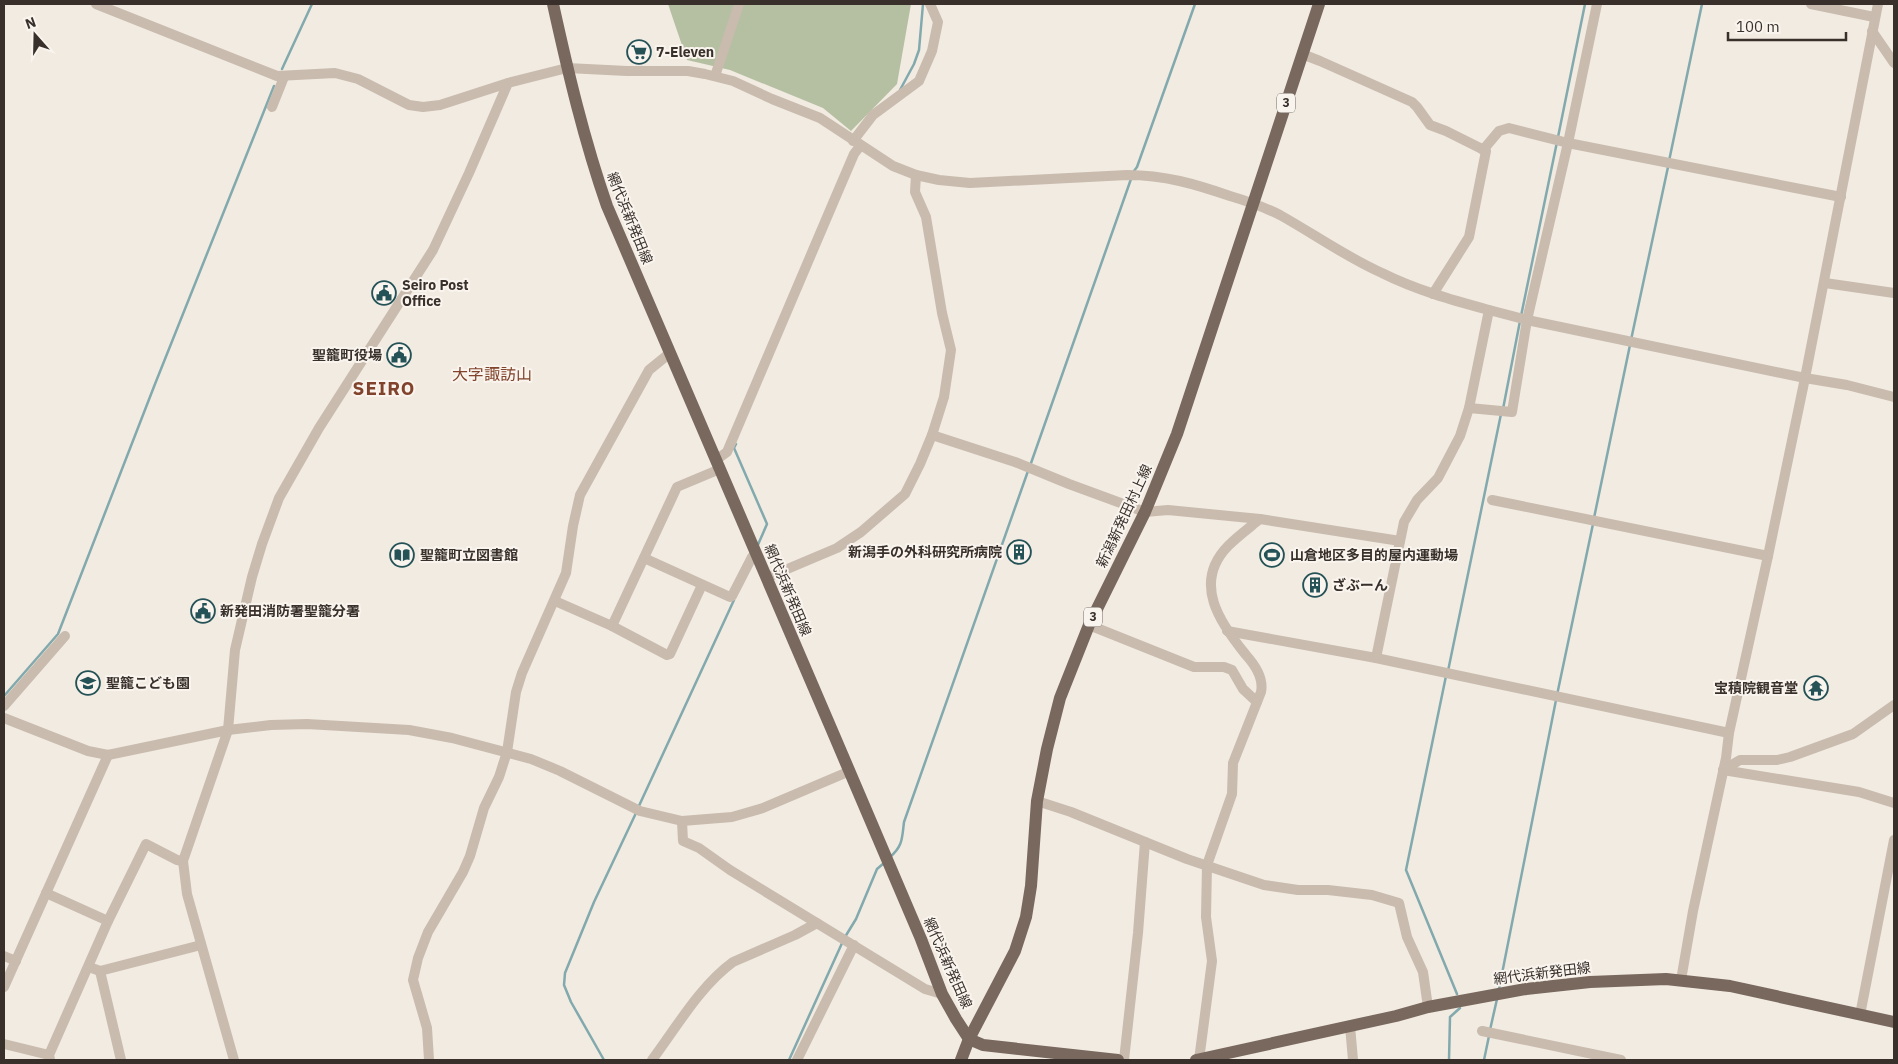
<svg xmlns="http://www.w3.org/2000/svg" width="1898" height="1064" viewBox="0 0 1898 1064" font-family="'IBM Plex Sans','Noto Sans JP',sans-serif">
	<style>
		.green { fill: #b5c0a2 }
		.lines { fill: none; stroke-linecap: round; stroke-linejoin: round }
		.stream { stroke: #82a9ad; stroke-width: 2.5 }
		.minor { stroke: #c9bbae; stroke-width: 10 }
		.major { stroke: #79685e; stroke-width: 12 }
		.labels { text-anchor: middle; stroke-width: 4; stroke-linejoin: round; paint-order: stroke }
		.shield { fill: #f9f4ee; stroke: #736b66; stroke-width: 1 }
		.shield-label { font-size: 12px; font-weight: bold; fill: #39302c }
		.poi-label { font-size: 14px; font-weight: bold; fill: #39302c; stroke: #f9f4ee; text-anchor: start }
		.street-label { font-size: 14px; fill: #39302c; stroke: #f9f4ee }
		.quarter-label { font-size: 16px; fill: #81432b; stroke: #f9f4ee }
		.district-label { font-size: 19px; font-weight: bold; letter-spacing: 1px; fill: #81432b; stroke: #f9f4ee }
	</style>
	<rect width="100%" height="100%" fill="#f2ebe1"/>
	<path class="green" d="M668 4H911L897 84 851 131 823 108 730 70 687 60Z"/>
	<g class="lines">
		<g class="stream">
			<path d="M282 69 312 4"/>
			<path d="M900 90 914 64 919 50 923 4"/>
			<path d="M1558 137 1585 4"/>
			<path d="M1669 161 1702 4"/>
			<path d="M1134 171 1137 167 1195 4"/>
			<path d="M1521 316 1557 142"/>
			<path d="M1631 340 1668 167"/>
			<path d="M1503 409 1520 321"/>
			<path d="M736 444 734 448 767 524 757 547"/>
			<path d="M1030 466 1131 179"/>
			<path d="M1594 518 1630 345"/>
			<path d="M1448 671 1501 414"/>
			<path d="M1446 676 1406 870 1457 994"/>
			<path d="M1557 695 1593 524"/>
			<path d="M4 696 58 634 155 384 274 86"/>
			<path d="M638 808 734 600"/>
			<path d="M890 857C903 846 902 838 904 822L1028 471"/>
			<path d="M845 937 856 919 877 869 884 863"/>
			<path d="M1499 989 1556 700"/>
			<path d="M1490 1030 1497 999"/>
			<path d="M604 1060 571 1002 564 985 565 973 594 902 636 813"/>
			<path d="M789 1060 843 941"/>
			<path d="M1449 1060 1450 1017 1460 1008"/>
			<path d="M1484 1060 1489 1036"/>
		</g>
		<g class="minor">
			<path d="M96 4 277 76 335 73 358 79 409 105 423 107 440 105 508 83"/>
			<path d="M1811 4 1874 17"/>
			<path d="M1878 4 1805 378 1847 385 1894 397"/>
			<path d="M1872 31 1894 63"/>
			<path d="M1302 54 1320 61 1412 102 1417 107 1430 125 1446 131 1486 151 1469 237 1433 294"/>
			<path d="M715 76 739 4"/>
			<path d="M272 107 284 77"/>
			<path d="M853 141 873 115 919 81 932 51 938 22 930 4"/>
			<path d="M1483 150 1499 131 1509 128 1568 143 1841 197"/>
			<path d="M1825 283 1894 293"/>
			<path d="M1489 310 1527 320 1805 378 1768 556 1729 733 1726 758 1693 911 1681 980"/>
			<path d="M1469 408 1512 412 1527 320 1568 143 1597 4"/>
			<path d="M932 435 1015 462 1069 484 1145 512 1168 510 1260 519 1400 541"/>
			<path d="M716 460 727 452 836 196 854 154 860 146"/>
			<path d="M1492 500 1768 556"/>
			<path d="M644 558 730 597 732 596 752 557 756 554"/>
			<path d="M766 578 837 548 861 532 905 494 920 464 932 435 944 397 951 350 942 313 926 217 915 192 916 175"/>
			<path d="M555 601 612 626 677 487 720 469"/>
			<path d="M1089 625 1194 667H1224L1232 670 1243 689 1257 702"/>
			<path d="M612 626 667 655 670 654 702 585"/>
			<path d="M1227 631 1376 658 1729 733"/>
			<path d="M4 706 65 636"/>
			<path d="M4 718 88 751 108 755 228 730 271 725 307 724 409 730 452 738 531 759 560 771 640 811 682 821 732 817 763 808 850 771"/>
			<path d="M1723 770 1740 760H1777L1790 757 1853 734 1894 705"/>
			<path d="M1723 770 1859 792 1894 803"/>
			<path d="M1037 801 1071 812 1187 859 1264 885 1298 890H1328L1372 895 1399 903 1407 937 1423 972 1428 1007"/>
			<path d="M682 821 683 841 699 848 730 870 925 989 942 994"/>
			<path d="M46 893 108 921"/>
			<path d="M4 956 16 961"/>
			<path d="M89 967 100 971 201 945"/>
			<path d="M100 971 121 1060"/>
			<path d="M4 987 108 755"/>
			<path d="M1860 1015 1894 840"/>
			<path d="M1350 1026 1353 1060"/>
			<path d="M1482 1031 1621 1060"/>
			<path d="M4 1044 49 1055"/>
			<path d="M50 1060 49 1055 108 921 146 844 177 860 183 861"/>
			<path d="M234 1060 187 894 183 861 228 730 235 650 252 577 262 544 279 498 319 428 433 250 469 173 508 83 567 68 627 71H688L705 74 733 81 772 99 820 118 893 166 916 175 939 180 970 183 1127 175C1165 175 1195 184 1230 196 1247 201 1264 207 1280 215 1314 234 1346 257 1382 273 1416 290 1452 300 1489 310L1469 408 1460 436 1438 478 1417 500 1404 522 1376 658"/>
			<path d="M429 1060 427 1028 413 980 418 958 428 932 463 872 470 856 484 808 499 777 507 752 516 692 522 673 566 573 573 526 580 495 649 370 670 353"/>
			<path d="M652 1060C676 1028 700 986 733 962L795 935 817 923"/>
			<path d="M797 1060 854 945"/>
			<path d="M1124 1060 1138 933 1145 842"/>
			<path d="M1199 1060 1212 961 1206 917 1207 865 1232 794 1233 763 1261 692C1264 678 1255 665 1246 655 1220 623 1192 583 1228 546 1238 536 1249 528 1260 519"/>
		</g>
		<g class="major">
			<path d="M553 4C568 72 584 140 607 206L831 728 921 939 942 994 956 1019 969 1039 983 1045 1118 1060"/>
			<path d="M961 1060 969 1039 1015 951 1026 917 1031 886 1037 801 1047 749 1060 698 1089 625 1145 512 1177 434 1319 4"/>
			<path d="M1196 1060 1396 1016 1428 1007 1526 989 1590 982 1666 979 1730 986 1894 1022"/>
		</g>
	</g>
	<defs>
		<g id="supermarket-ring" transform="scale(1.25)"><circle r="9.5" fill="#f9f4ee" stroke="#245257" stroke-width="1.5"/><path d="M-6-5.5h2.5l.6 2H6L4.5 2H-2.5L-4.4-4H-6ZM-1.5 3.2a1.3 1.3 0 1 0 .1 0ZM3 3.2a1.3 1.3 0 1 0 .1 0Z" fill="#245257"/></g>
		<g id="civic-ring" transform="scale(1.25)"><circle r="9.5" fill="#f9f4ee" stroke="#245257" stroke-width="1.5"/><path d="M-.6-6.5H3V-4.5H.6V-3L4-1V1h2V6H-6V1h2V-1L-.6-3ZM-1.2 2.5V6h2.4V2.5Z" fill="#245257"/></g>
		<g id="building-ring" transform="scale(1.25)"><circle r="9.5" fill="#f9f4ee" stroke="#245257" stroke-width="1.5"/><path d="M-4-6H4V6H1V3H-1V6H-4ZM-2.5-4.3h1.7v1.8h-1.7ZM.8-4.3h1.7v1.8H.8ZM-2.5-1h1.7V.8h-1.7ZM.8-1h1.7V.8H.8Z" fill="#245257"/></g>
		<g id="library-ring" transform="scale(1.25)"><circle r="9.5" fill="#f9f4ee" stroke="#245257" stroke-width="1.5"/><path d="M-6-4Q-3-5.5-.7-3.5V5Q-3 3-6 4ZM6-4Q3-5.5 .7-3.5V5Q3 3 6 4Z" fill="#245257"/></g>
		<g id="stadium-ring" transform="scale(1.25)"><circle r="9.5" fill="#f9f4ee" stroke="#245257" stroke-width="1.5"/><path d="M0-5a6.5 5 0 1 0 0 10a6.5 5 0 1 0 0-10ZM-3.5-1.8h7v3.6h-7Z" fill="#245257"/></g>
		<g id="school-ring" transform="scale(1.25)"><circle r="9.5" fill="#f9f4ee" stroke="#245257" stroke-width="1.5"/><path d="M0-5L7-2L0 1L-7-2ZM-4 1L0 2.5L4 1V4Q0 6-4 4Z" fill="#245257"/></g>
		<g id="temple-ring" transform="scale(1.25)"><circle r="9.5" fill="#f9f4ee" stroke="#245257" stroke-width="1.5"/><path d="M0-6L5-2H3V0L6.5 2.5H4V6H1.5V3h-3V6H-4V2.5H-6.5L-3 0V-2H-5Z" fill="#245257"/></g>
	</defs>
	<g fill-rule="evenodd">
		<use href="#supermarket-ring" x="639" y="52"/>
		<use href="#civic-ring" x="384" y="293"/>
		<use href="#civic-ring" x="399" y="355"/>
		<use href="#building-ring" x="1019" y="552"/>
		<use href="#library-ring" x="402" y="555"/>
		<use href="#stadium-ring" x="1272" y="555"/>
		<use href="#building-ring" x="1315" y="585"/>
		<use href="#civic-ring" x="203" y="611"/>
		<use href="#school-ring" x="88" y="683"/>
		<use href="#temple-ring" x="1816" y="688"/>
	</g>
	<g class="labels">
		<g class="shield">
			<rect x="1277" y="93.5" width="18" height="19" rx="4"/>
			<rect x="1084" y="607.5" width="18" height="19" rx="4"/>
		</g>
		<g class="shield-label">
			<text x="1286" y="107">3</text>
			<text x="1093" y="621">3</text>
		</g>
		<g class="poi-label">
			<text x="656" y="57">7-Eleven</text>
			<text x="402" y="290">Seiro Post<tspan x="402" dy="16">Office</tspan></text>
			<text x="382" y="360" text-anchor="end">聖籠町役場</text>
			<text x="1002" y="557" text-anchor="end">新潟手の外科研究所病院</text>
			<text x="420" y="560">聖籠町立図書館</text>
			<text x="1290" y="560">山倉地区多目的屋内運動場</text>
			<text x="1332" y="590">ざぶーん</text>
			<text x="220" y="616">新発田消防署聖籠分署</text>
			<text x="106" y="688">聖籠こども園</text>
			<text x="1798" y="693" text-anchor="end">宝積院観音堂</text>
		</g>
		<g class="street-label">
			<text transform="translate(630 218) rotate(68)" y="5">網代浜新発田線</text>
			<text transform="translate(1124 516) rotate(-65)" y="5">新潟新発田村上線</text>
			<text transform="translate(788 590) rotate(67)" y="5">網代浜新発田線</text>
			<text transform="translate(948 963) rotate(66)" y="5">網代浜新発田線</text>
			<text transform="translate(1542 973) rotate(-7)" y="5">網代浜新発田線</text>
		</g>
		<g class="quarter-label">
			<text x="492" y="380">大字諏訪山</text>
		</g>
		<g class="district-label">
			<text x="384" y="395">SEIRO</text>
		</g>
	</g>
	<rect width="1898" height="1064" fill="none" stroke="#39302c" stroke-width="10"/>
	<g transform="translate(35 35) rotate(340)" stroke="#f9f4ee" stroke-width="4" paint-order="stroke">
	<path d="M0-4L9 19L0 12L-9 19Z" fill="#39302c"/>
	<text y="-8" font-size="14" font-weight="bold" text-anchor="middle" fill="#39302c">N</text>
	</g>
	<path d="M1728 32v8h118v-8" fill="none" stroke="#39302c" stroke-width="2.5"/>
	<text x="1736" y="32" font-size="15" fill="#39302c" stroke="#f9f4ee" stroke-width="4" paint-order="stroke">100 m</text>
</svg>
